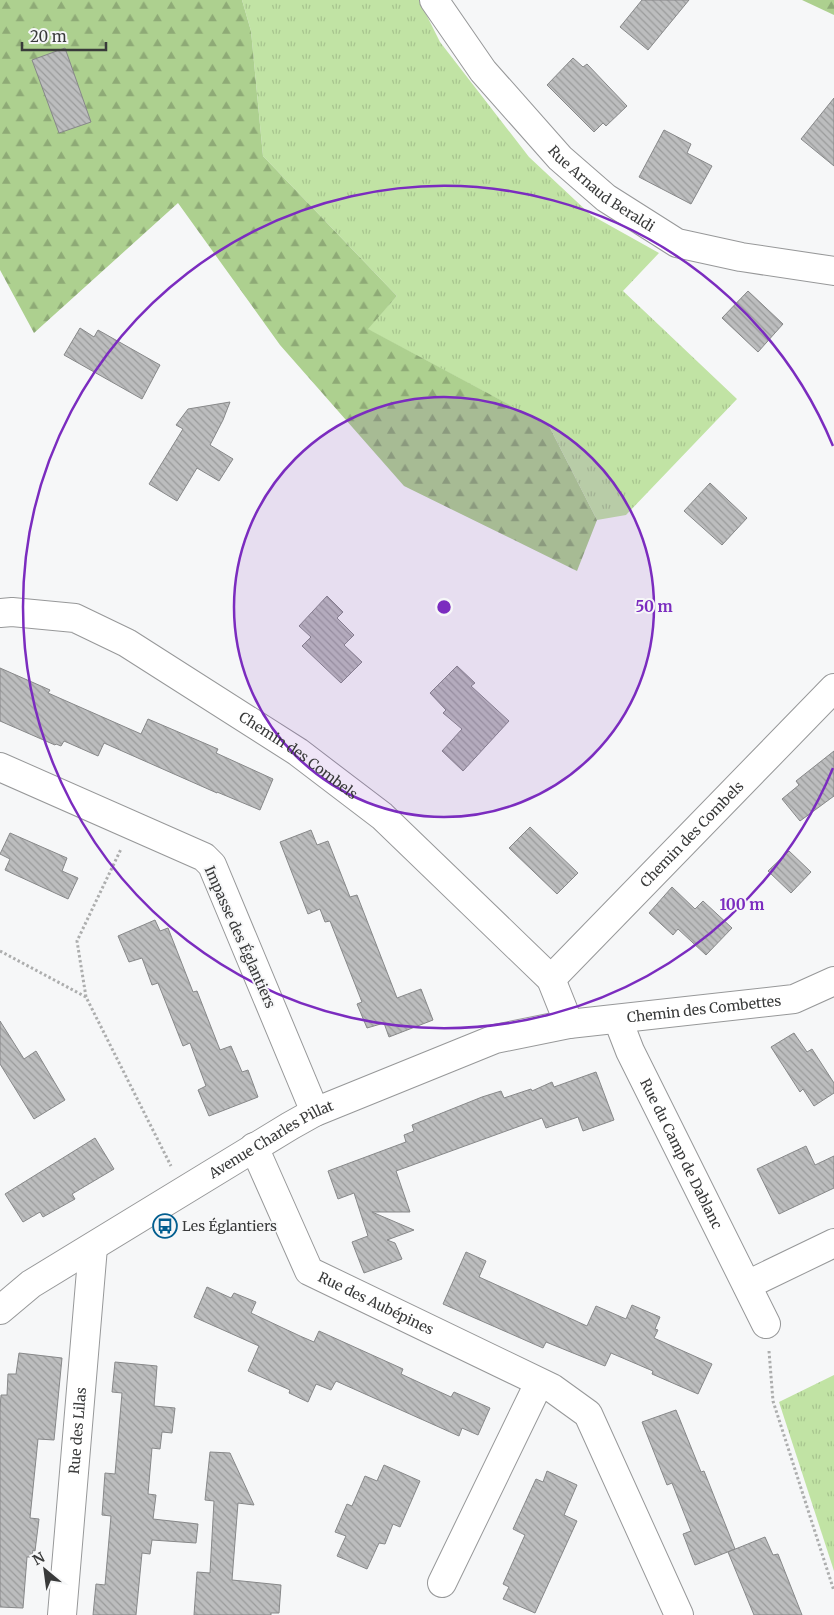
<svg xmlns="http://www.w3.org/2000/svg" width="834" height="1615" viewBox="0 0 834 1615" font-family="Merriweather,serif">
	<style>
		.grass { fill: url(#grass-tufts) }
		.forest { fill: url(#forest-firs) }
		.building { fill: url(#building-back-hatch); stroke: #878889 }
		.lines { fill: none; stroke-linecap: round; stroke-linejoin: round }
		.minor-casing { stroke: #979899; stroke-width: 30 }
		.path { stroke: #adaeae; stroke-width: 3; stroke-dasharray: 2.5 2.5; stroke-linecap: butt }
		.minor { stroke: #fff; stroke-width: 28 }
		.ring { fill: none; stroke: #7b2cbf; stroke-width: 2.5 }
		.labels { text-anchor: middle; stroke-width: 4; stroke-linejoin: round; paint-order: stroke }
		.street-label { font-size: 14px; fill: #393a3a; stroke: #f6f7f8 }
		.poi-label { font-size: 14px; fill: #393a3a; stroke: #f6f7f8; text-anchor: start }
		.centre { fill: #7b2cbf; stroke: #f6f7f8; stroke-width: 2.5 }
		.ring-label { font-size: 15px; text-anchor: middle; font-weight: bold; fill: #7b2cbf; stroke: #f6f7f8; stroke-width: 4; stroke-linejoin: round; paint-order: stroke }
	</style>
	<defs>
		<pattern id="grass-tufts" width="24" height="20" patternUnits="userSpaceOnUse" patternTransform="scale(1.25)"><rect width="24" height="20" fill="#c1e3a4"/><path d="M3 7l-1-3M5 7V3M7 7l1-3M15 17l-1-3M17 17v-4M19 17l1-3" fill="none" stroke="#a7c48e"/></pattern>
		<pattern id="forest-firs" width="22" height="20" patternUnits="userSpaceOnUse" patternTransform="scale(1.25)"><rect width="22" height="20" fill="#add08f"/><path d="M5 1l3.5 6h-7zM16 11l3.5 6h-7z" fill="#8eaa76"/></pattern>
		<pattern id="building-back-hatch" width="6" height="6" patternUnits="userSpaceOnUse" patternTransform="scale(1.25)"><rect width="6" height="6" fill="#bcbdbe"/><path d="M-1 5l2 2M0 0l6 6M5-1l2 2" fill="none" stroke="#9a9b9b"/></pattern>
	</defs>
	<rect width="100%" height="100%" fill="#f6f7f8"/>
	<g class="grass">
		<path d="M242 0H419L440 42 529 157 591 215 659 253 623 291 737 399 626 515 597 520 549 426 367 329 397 296 263 156 251 31Z"/>
		<path d="M834 1375V1571L779 1402Z"/>
	</g>
	<g class="forest">
		<path d="M0 0H242L251 31 263 156 397 296 368 329 549 426 597 520 577 571 404 486 280 345 178 203 34 333 0 270Z"/>
		<path d="M802 0H834V15Z"/>
	</g>
	<g class="building">
		<path d="M642 0H689L648 50 620 27Z"/>
		<path d="M65 48 91 122 59 133 32 60Z"/>
		<path d="M573 58 583 67 587 64 627 106 606 126 603 123 594 132 547 85Z"/>
		<path d="M834 98V166L801 139Z"/>
		<path d="M664 130 691 144 687 153 712 166 691 204 639 177Z"/>
		<path d="M748 291 783 324 758 352 722 318Z"/>
		<path d="M80 328 94 337 98 330 160 365 142 399 64 355Z"/>
		<path d="M230 402 223 420 210 445 233 459 219 481 197 468 177 501 149 484 183 429 176 425 188 409Z"/>
		<path d="M710 483 747 518 722 545 684 511Z"/>
		<path d="M327 596 343 612 337 618 354 635 344 645 362 662 341 683 302 646 311 637 299 626Z"/>
		<path d="M457 666 475 683 471 686 509 721 463 771 442 751 462 729 443 713 446 710 430 693Z"/>
		<path d="M0 668 50 690 48 693 141 734 148 719 218 749 216 753 273 779 260 810 217 792V793L104 743 98 756 64 741 61 746 56 744 55 745 0 721Z"/>
		<path d="M834 751V796L800 821 782 799 799 785 796 781Z"/>
		<path d="M530 827 578 873 557 894 509 848Z"/>
		<path d="M311 830 317 845 328 841 350 897 357 895 397 998 421 989 433 1020 389 1037 384 1023 367 1028 357 1004 362 1002 330 921 325 922 320 909 308 914 280 842Z"/>
		<path d="M10 833 67 858 62 871 78 878 68 899 5 870 10 859 0 854Z"/>
		<path d="M789 851 811 872 791 893 768 871Z"/>
		<path d="M672 887 695 909 703 901 732 928 706 955 678 929 673 935 649 913Z"/>
		<path d="M155 920 160 931 168 928 193 992 197 991 220 1050 231 1046 242 1072 248 1070 258 1097 209 1116 198 1090 206 1086 190 1043 183 1046 158 983 152 985 142 958 129 962 118 936Z"/>
		<path d="M0 1021 24 1059 36 1051 65 1100 34 1119 0 1064Z"/>
		<path d="M794 1033 807 1052 812 1049 834 1083V1093L814 1106 803 1089 800 1092 771 1047Z"/>
		<path d="M596 1072 614 1120 583 1131 578 1117 546 1128 542 1118 396 1171 410 1212H372L414 1230 387 1240 395 1243 402 1259 364 1273 352 1242 368 1236 354 1193 338 1199 328 1171 406 1142 404 1135 414 1131 412 1125 482 1097 501 1091 504 1098 531 1089 532 1091 552 1082 554 1087Z"/>
		<path d="M95 1138 114 1169 72 1194 75 1199 43 1217 40 1212 23 1222 5 1194Z"/>
		<path d="M806 1146 815 1165 834 1156V1188L779 1214 757 1169Z"/>
		<path d="M466 1252 486 1261 479 1277 587 1326 596 1306 626 1319 632 1305 660 1317 655 1329 658 1330 654 1338 712 1364 698 1394 652 1374 653 1371 611 1353 605 1366 546 1342 543 1348 443 1304Z"/>
		<path d="M207 1287 231 1298 234 1293 256 1302 251 1313 300 1336 314 1342 319 1331 403 1369 401 1374 429 1387 451 1397 454 1392 490 1408 478 1435 462 1428 459 1436 336 1381 331 1390 316 1384 308 1402 289 1393 290 1390 248 1371 259 1346 194 1317Z"/>
		<path d="M19 1353 62 1358 54 1440 38 1439 30 1518 39 1519 35 1551 33 1550 32 1557H27L23 1608 0 1607V1409L1 1395H7L8 1374H16Z"/>
		<path d="M115 1362 157 1366 154 1406 175 1408 172 1433 162 1432 160 1449 152 1448 148 1494 156 1495 153 1519 198 1524 196 1543 152 1540 150 1554 142 1553 136 1615H93L96 1584 105 1585 111 1516 102 1515 105 1473 115 1474 122 1393 112 1392Z"/>
		<path d="M676 1410 701 1472 704 1471 735 1549 695 1565 683 1534 691 1531 672 1483 667 1485 642 1422Z"/>
		<path d="M210 1452 230 1453 254 1505 238 1503 232 1580 281 1585 279 1613H271V1615H194L197 1572 210 1573 214 1501 205 1500Z"/>
		<path d="M384 1465 420 1481 400 1527 393 1524 385 1544 379 1543 367 1569 337 1556 346 1536 335 1532 347 1504 352 1506 365 1476 377 1481Z"/>
		<path d="M547 1471 577 1485 564 1515 577 1521 535 1613 503 1599 509 1587 503 1584 525 1535 513 1529 536 1479 543 1482Z"/>
		<path d="M765 1537 773 1555 778 1554 802 1615H754L728 1552Z"/>
	</g>
	<g class="lines">
		<g class="minor-casing">
			<g id="minor">
				<path id="s1" d="M434 0 483 71 560 158 606 198 677 243 741 257 834 271"/>
				<path id="s2" d="M0 613 12 612 75 618 127 643 298 752 382 816 551 979 569 1024"/>
				<path d="M0 767 204 857 212 865 315 1112"/>
				<path id="s3" d="M551 979 834 688"/>
				<path id="s4" d="M618 1020 630 1051 766 1324"/>
				<path id="s5" d="M254 1147 309 1271 552 1388 588 1414 679 1615"/>
				<path d="M747 1285 834 1243"/>
				<path id="s6" d="M0 1310 31 1284 290 1126 315 1112 495 1039 569 1024 794 999 834 981"/>
				<path d="M442 1583 539 1383"/>
				<path id="s7" d="M62 1615 93 1247"/>
			</g>
		</g>
		<g class="path">
			<path d="M0 951 86 997 171 1166"/>
			<path d="M86 997 77 941 121 849"/>
			<path d="M769 1351 773 1401 834 1591"/>
		</g>
		<use href="#minor" class="minor"/>
	</g>
	<circle cx="444" cy="607" r="210" fill="#7b2cbf" fill-opacity=".12"/>
	<g class="ring">
		<circle cx="444" cy="607" r="210"/>
		<path d="M833 768A421 421 0 1 1 833 446"/>
	</g>
	<defs>
		<g id="bus-ring" transform="scale(1.25)"><circle r="9.5" fill="#f6f7f8" stroke="#025e8f" stroke-width="1.5"/><path d="M-5-6H5V4H4V6H2V4H-2V6H-4V4H-5ZM-3.5-4V0h7V-4ZM-3.5 1.2v1.5H-2V1.2ZM2 1.2v1.5H3.5V1.2Z" fill="#025e8f"/></g>
	</defs>
	<g fill-rule="evenodd">
		<use href="#bus-ring" x="165" y="1226"/>
	</g>
	<g class="labels">
		<g class="street-label">
			<text dy="5" stroke="none"><textPath href="#s1" startOffset="254">Rue Arnaud Beraldi</textPath></text>
			<text dy="5" stroke="none"><textPath href="#s2" startOffset="338">Chemin des Combels</textPath></text>
			<text dy="5" stroke="none"><textPath href="#s3" startOffset="202">Chemin des Combels</textPath></text>
			<text transform="translate(240 937) rotate(66)" y="5">Impasse des Églantiers</text>
			<text dy="5" stroke="none"><textPath href="#s6" startOffset="778">Chemin des Combettes</textPath></text>
			<text dy="5" stroke="none"><textPath href="#s6" startOffset="321">Avenue Charles Pillat</textPath></text>
			<text dy="5" stroke="none"><textPath href="#s4" startOffset="148">Rue du Camp de Dablanc</textPath></text>
			<text dy="5" stroke="none"><textPath href="#s5" startOffset="210">Rue des Aubépines</textPath></text>
			<text dy="5" stroke="none"><textPath href="#s7" startOffset="185">Rue des Lilas</textPath></text>
		</g>
		<g class="poi-label">
			<text x="182" y="1231">Les Églantiers</text>
		</g>
	</g>
	<circle cx="444" cy="607" r="8" class="centre"/>
	<g class="ring-label">
		<text x="654" y="612">50 m</text>
		<text x="742" y="910">100 m</text>
	</g>
	<g transform="translate(45 1570) rotate(331)" stroke="#f6f7f8" stroke-width="4" paint-order="stroke">
	<path d="M0-4L9 19L0 12L-9 19Z" fill="#393a3a"/>
	<text y="-8" font-size="14" font-weight="bold" text-anchor="middle" fill="#393a3a">N</text>
	</g>
	<path d="M22 42v8h84v-8" fill="none" stroke="#393a3a" stroke-width="2.5"/>
	<text x="30" y="42" font-size="15" fill="#393a3a" stroke="#f6f7f8" stroke-width="4" paint-order="stroke">20 m</text>
</svg>
